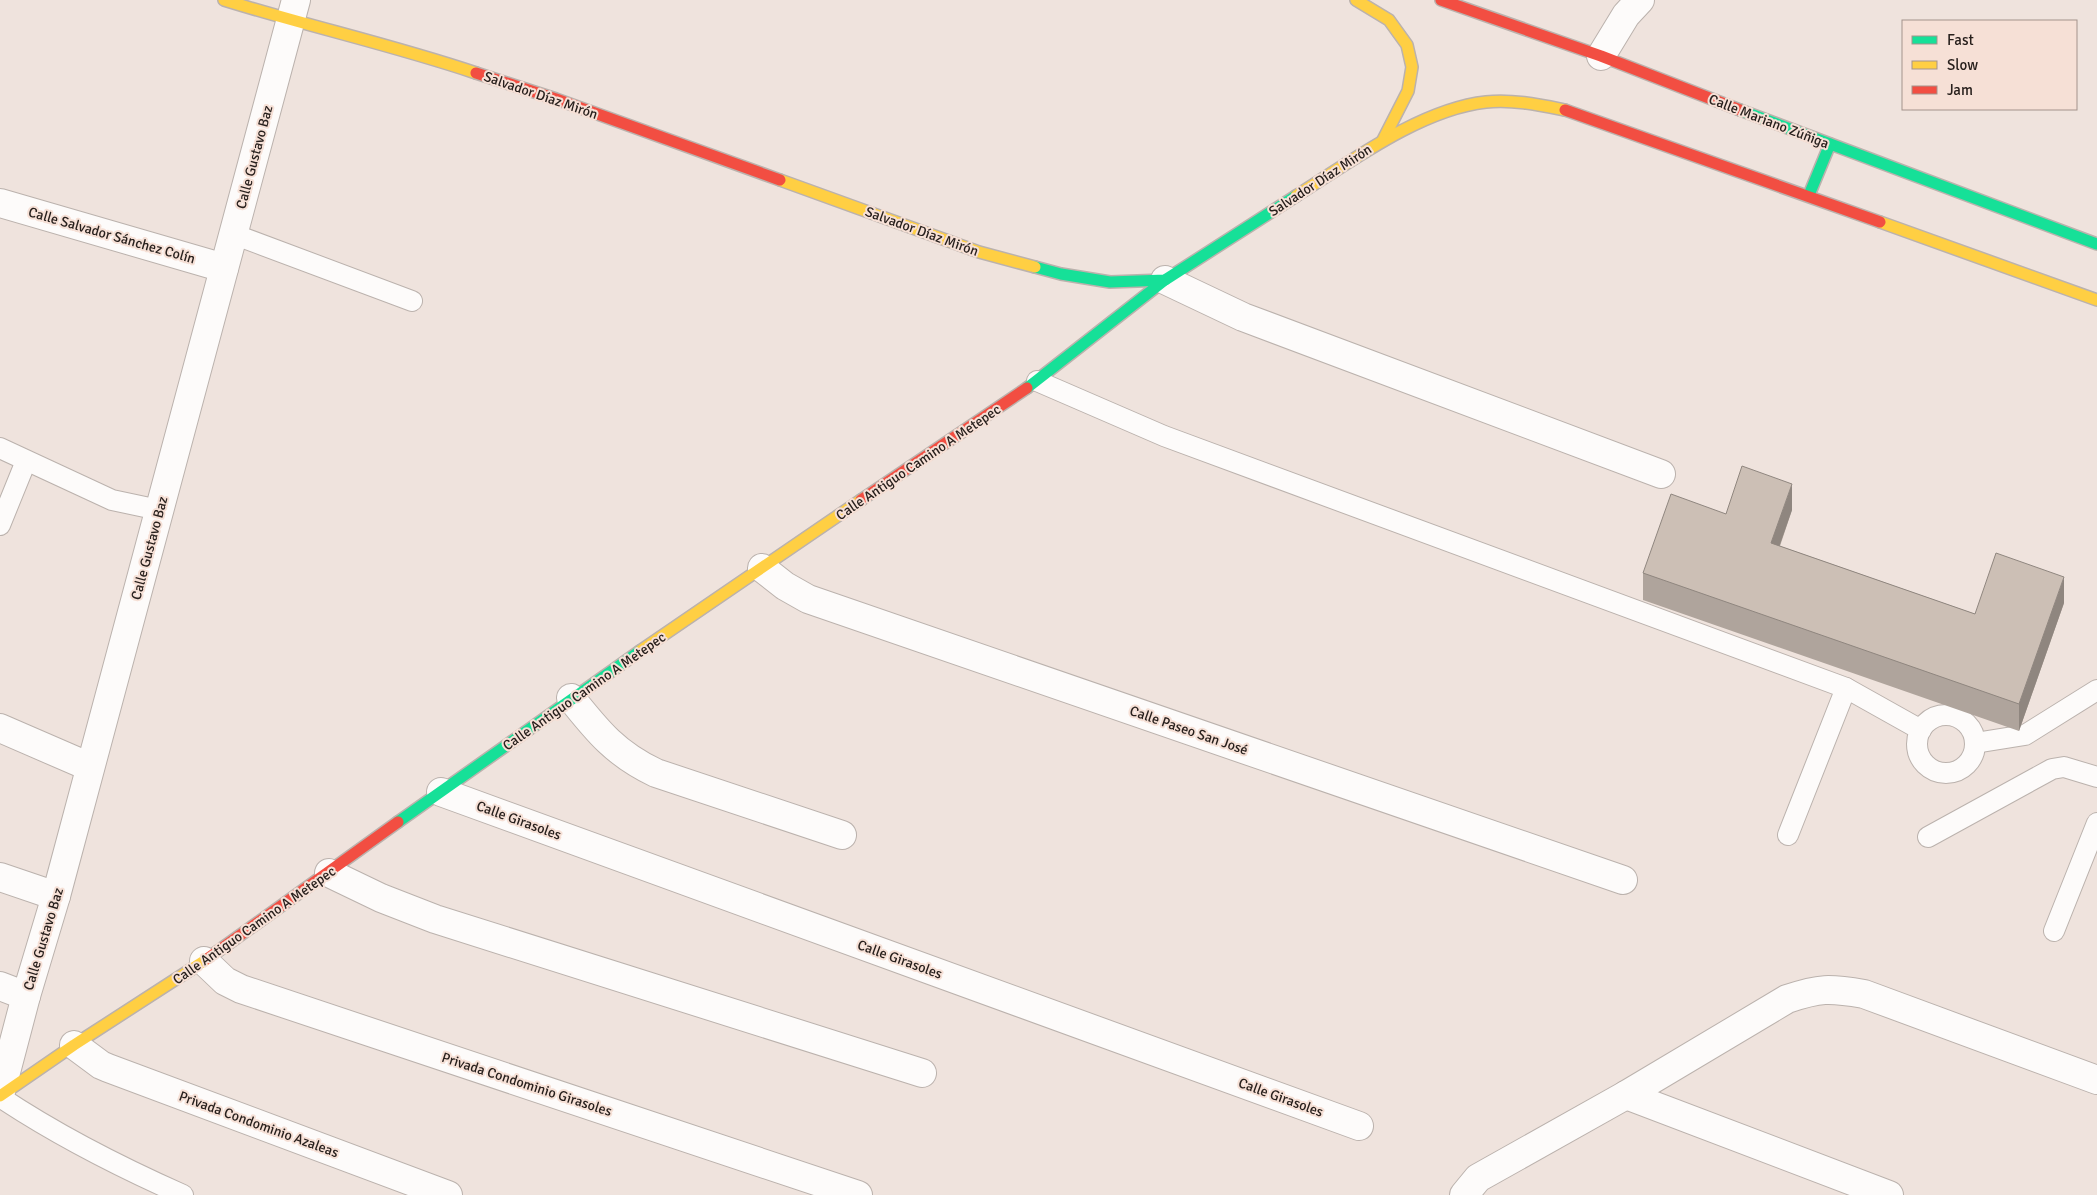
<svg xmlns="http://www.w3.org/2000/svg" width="2097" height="1195" viewBox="0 0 2097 1195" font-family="Signika,sans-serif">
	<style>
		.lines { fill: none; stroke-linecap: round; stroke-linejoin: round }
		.lane-casing { stroke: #bbb2ad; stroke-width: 22 }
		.street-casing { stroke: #bbb2ad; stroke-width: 30 }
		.fast-casing { stroke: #bbb2ad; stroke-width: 14 }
		.slow-casing { stroke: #bbb2ad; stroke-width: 14 }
		.jam-casing { stroke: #bbb2ad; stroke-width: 14 }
		.lane { stroke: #fdfbfa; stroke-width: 20 }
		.street { stroke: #fdfbfa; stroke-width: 28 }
		.fast { stroke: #16e098; stroke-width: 11 }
		.slow { stroke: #ffcf43; stroke-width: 11 }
		.jam { stroke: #f24e42; stroke-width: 11 }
		.wall { fill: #afa49c }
		.shaded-wall { fill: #8f867f }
		.building { fill: #ccbfb5; stroke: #8f867f }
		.labels { text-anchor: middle; stroke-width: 4; stroke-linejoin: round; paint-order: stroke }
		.street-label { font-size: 14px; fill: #28201d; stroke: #f6e0d6 }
	</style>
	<rect width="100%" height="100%" fill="#efe3dd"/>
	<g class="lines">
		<g class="lane-casing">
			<g id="lane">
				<path d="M233 234 412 301"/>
				<path d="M1037 381 1164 436 1846 688 1921 730"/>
				<path d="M0 448 112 500 159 510"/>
				<path d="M0 525 26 461"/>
				<circle cx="1946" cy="744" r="29"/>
				<path d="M1975 743 2025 735 2097 690"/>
				<path d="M1788 835 1846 688"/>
				<path d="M1928 837 2052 769 2064 767 2097 777"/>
				<path d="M2054 931 2097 823"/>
				<path d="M0 1097C57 1135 120 1167 183 1195"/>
			</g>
		</g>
		<g class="street-casing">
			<g id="street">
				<path d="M1601 56 1626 15 1640 0"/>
				<path d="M0 203 224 268"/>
				<path d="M1165 280 1243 317 1661 474"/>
				<path d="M762 568 785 586 808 599 1623 880"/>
				<path d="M571 698C598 732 616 754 656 773L842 835"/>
				<path d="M0 728 90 767"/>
				<path d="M441 792 1359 1126"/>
				<path d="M329 873 381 898 435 919 922 1073"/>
				<path d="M0 877 56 896"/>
				<path d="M204 961 225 981 241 989 858 1195"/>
				<path d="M0 986 26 996"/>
				<path d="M74 1045 101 1065 108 1068 448 1195"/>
				<path d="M0 1095 26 996 56 896 296 0"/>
				<path d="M1626 1095 1889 1195"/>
				<path d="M1464 1195 1478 1178 1626 1095 1787 999C1820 988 1829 988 1864 994L2097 1080"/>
			</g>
		</g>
		<g class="fast-casing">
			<g id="fast">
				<path d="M1740 110 2097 244"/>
				<path d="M1809 195 1830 144"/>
				<path d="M1035 267 1061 274 1110 282 1165 280 1296 196"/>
				<path d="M1027 388 1165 280"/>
				<path d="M398 822 640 651"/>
			</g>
		</g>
		<g class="slow-casing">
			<g id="slow">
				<path d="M224 0C307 26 393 45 476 73"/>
				<path d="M1356 0 1389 20 1407 45 1412 67 1408 91 1383 140"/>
				<path d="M780 180 979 252 1035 267"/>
				<path d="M1296 196C1350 162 1421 109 1486 102 1512 99 1540 105 1565 110"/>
				<path d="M1880 222 2097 300"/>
				<path d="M640 651 861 500"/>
				<path d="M0 1096 74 1045 207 959"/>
			</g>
		</g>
		<g class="jam-casing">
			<g id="jam">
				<path d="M1441 0 1601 56 1740 110"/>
				<path d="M476 73 556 99 780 180"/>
				<path d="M1565 110 1880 222"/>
				<path d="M861 500 1027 388"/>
				<path d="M207 959 398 822"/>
			</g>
		</g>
		<use href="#lane" class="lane"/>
		<use href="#street" class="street"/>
		<use href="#fast" class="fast"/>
		<use href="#slow" class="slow"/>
		<use href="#jam" class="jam"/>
	</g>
	<path class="wall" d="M1792 510 1780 546 1975 614 2064 603 2019 731 1643 600V573L1726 514Z"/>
	<g class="shaded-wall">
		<path d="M1792 484V510L1771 570V543Z"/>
		<path d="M2064 577V603L2019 731V704Z"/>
	</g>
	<path class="building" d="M1742 466 1792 484 1771 543 1975 614 1996 553 2064 577 2019 704 1643 573 1671 494 1726 514Z"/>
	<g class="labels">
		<g class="street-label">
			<text transform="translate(541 95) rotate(19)" y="5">Salvador Díaz Mirón</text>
			<text transform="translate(1769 121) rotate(21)" y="5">Calle Mariano Zúñiga</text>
			<text transform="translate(254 157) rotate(-75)" y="5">Calle Gustavo Baz</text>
			<text transform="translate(1320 180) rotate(-33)" y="5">Salvador Díaz Mirón</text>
			<text transform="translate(922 231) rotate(20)" y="5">Salvador Díaz Mirón</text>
			<text transform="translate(112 235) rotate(16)" y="5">Calle Salvador Sánchez Colín</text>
			<text transform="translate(918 462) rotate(-34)" y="5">Calle Antiguo Camino A Metepec</text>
			<text transform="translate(149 548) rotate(-75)" y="5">Calle Gustavo Baz</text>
			<text transform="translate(584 691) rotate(-35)" y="5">Calle Antiguo Camino A Metepec</text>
			<text transform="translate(1189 730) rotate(19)" y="5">Calle Paseo San José</text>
			<text transform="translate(519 820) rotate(20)" y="5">Calle Girasoles</text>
			<text transform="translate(254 925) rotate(-35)" y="5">Calle Antiguo Camino A Metepec</text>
			<text transform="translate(43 939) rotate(-73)" y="5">Calle Gustavo Baz</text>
			<text transform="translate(900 959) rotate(20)" y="5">Calle Girasoles</text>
			<text transform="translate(527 1084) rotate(18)" y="5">Privada Condominio Girasoles</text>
			<text transform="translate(1281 1097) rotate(20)" y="5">Calle Girasoles</text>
			<text transform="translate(259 1124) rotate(20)" y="5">Privada Condominio Azaleas</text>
		</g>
	</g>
	<rect x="1902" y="20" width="175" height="90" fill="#f6e0d6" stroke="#a4938c"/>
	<rect x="1912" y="36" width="25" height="8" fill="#16e098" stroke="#a4938c"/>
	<text x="1947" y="45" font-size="15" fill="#28201d">Fast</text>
	<rect x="1912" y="61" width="25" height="8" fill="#ffcf43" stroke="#a4938c"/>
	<text x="1947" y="70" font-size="15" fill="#28201d">Slow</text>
	<rect x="1912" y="86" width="25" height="8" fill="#f24e42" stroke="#a4938c"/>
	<text x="1947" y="95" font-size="15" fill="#28201d">Jam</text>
</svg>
